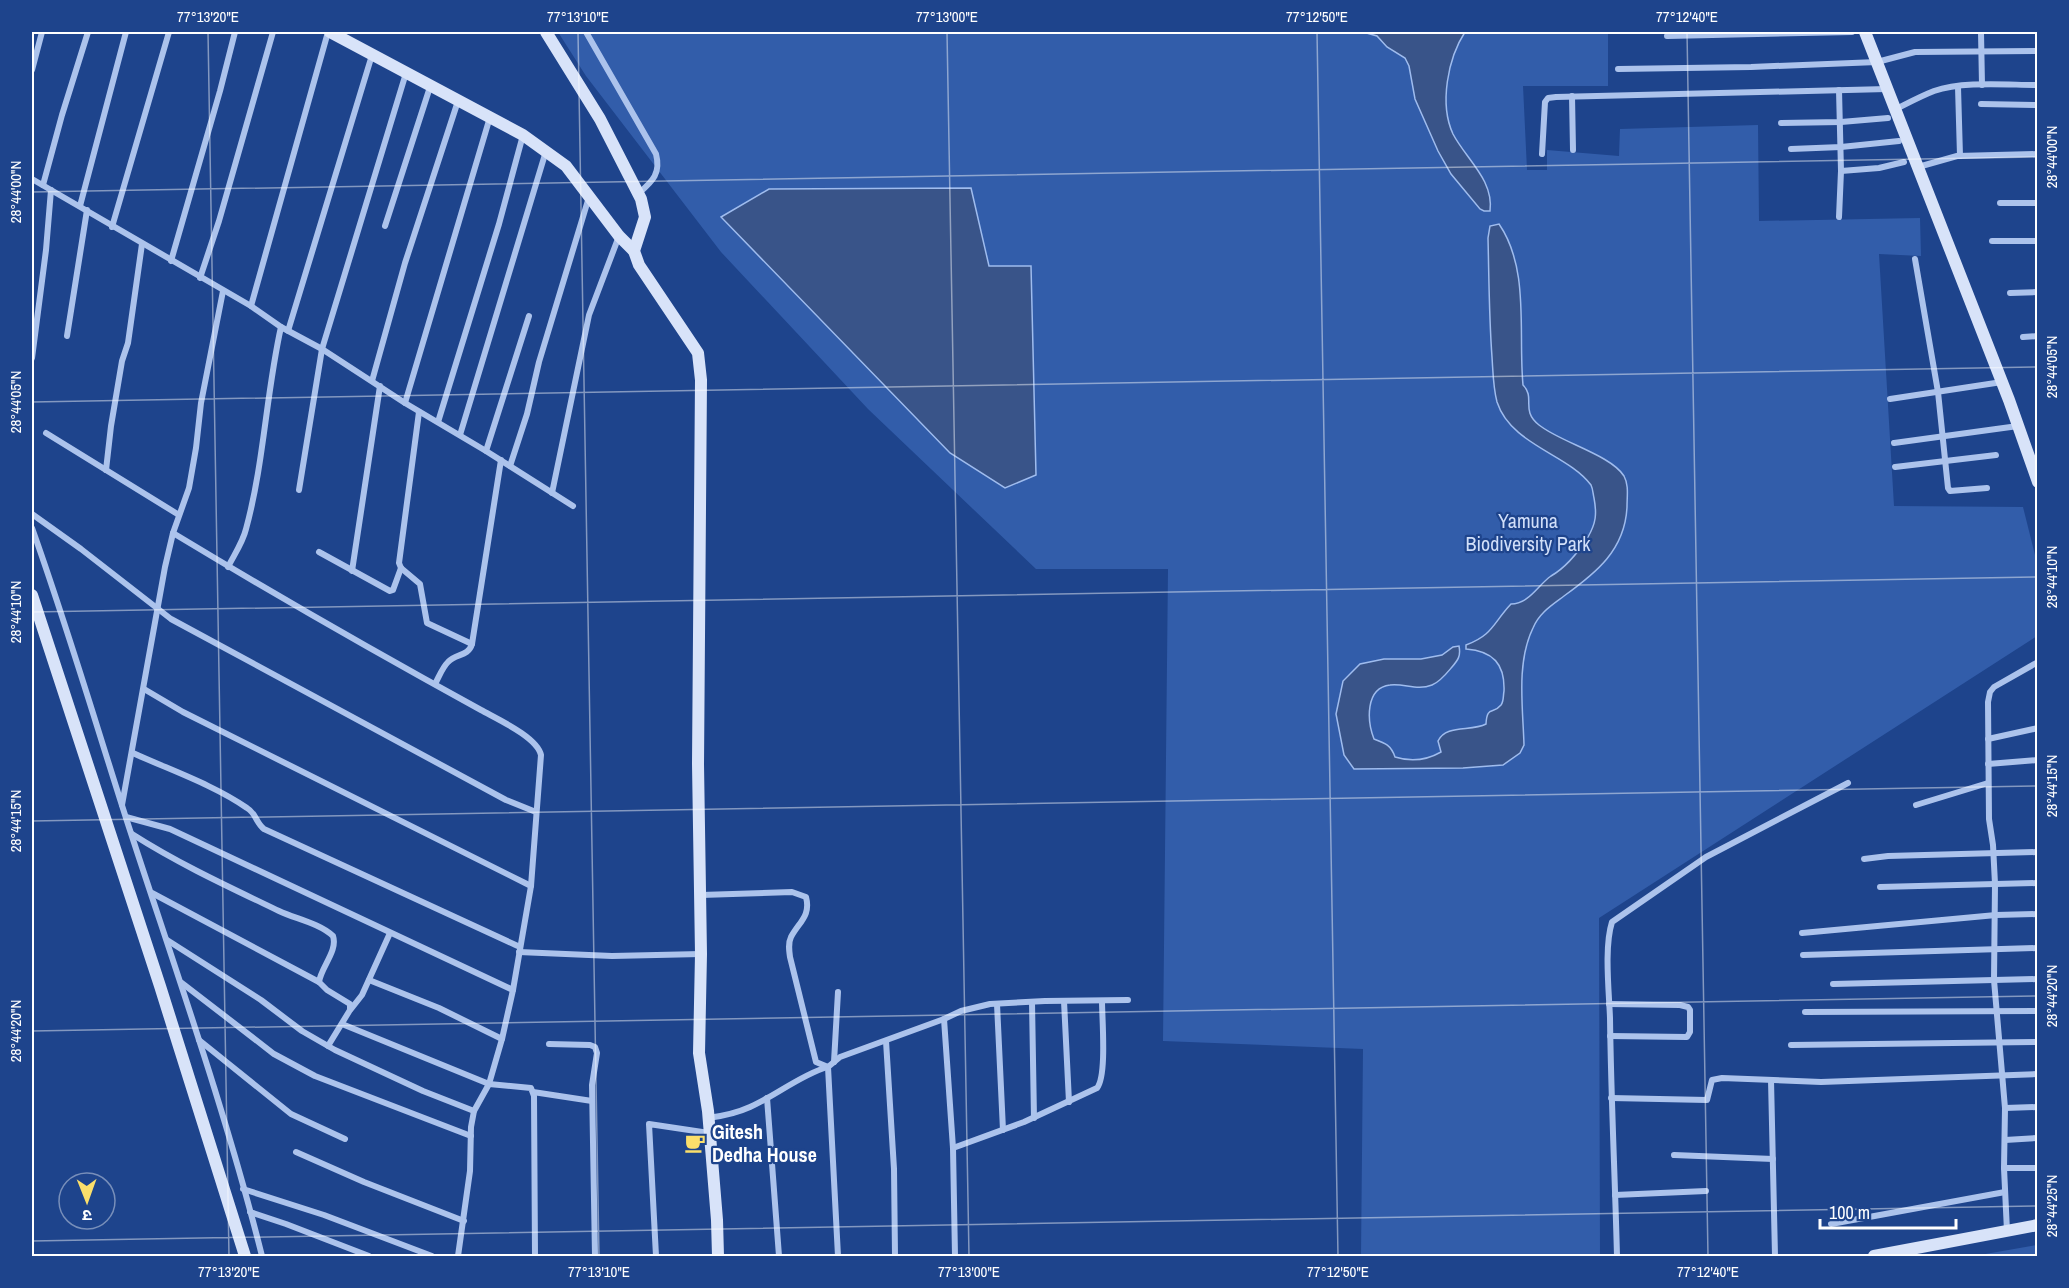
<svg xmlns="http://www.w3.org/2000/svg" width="2069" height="1288" viewBox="0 0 2069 1288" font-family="'Archivo Narrow','Noto Sans Devanagari',sans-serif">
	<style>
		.green { fill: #325daa }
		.water { fill: #395489; stroke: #9fbcee; stroke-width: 1.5 }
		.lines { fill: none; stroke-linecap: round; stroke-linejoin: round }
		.street { stroke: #acc3ec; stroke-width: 6 }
		.secondary { stroke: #d8e3f9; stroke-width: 12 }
		.ticks { fill: none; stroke: #fff; stroke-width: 1.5; stroke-opacity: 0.45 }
		.labels { text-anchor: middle; stroke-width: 4.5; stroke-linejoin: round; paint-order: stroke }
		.park-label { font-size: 20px; fill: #d1dff9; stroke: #1e448c }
		.poi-label { font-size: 20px; font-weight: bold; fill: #fff; stroke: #1e448c; text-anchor: start }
		.neatline { fill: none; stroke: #fff; stroke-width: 2 }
		.ticks-label { font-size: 15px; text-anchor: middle; fill: #fff }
	</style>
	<rect width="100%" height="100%" fill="#1e448c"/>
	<g class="green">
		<path d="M558 32H1608V86H1523L1527 170H1547V150L1619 156 1620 129 1758 125 1759 221 1920 218 1921 256 1879 254 1894 506 2023 507 2037 563V636L1599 918 1600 1256H1361L1363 1049 1163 1041 1168 569H1036L868 409 721 252 586 76Z"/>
		<path d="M2037 1245V1256H1974Z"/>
	</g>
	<g class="water">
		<path d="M1363 32H1465C1448 58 1439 104 1453 134 1466 159 1494 180 1490 211H1484L1480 209 1451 174 1438 151 1415 99 1409 66 1405 58 1387 47 1377 36Z"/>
		<path d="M971 188 989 266H1031L1036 475 1005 488 950 453 721 217 769 189Z"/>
		<path d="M1499 224C1530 269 1518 333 1523 385 1536 398 1520 410 1539 425 1560 442 1611 455 1624 476 1629 485 1627 496 1627 507 1625 550 1596 573 1564 596 1552 605 1539 613 1533 628 1516 663 1523 708 1524 745L1520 753 1503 765 1463 768 1354 769 1344 755 1336 714 1343 681 1360 664 1384 659H1421L1442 655 1453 647 1459 646C1461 656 1458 660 1452 667 1447 673 1440 682 1432 685 1417 691 1404 683 1390 685 1365 688 1367 721 1374 739 1385 743 1391 745 1395 757 1411 762 1427 760 1441 752L1438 741C1446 724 1471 732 1486 724 1487 705 1493 715 1501 705 1504 701 1503 696 1504 691 1505 664 1493 651 1466 649V645C1493 635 1493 623 1511 604 1529 604 1538 585 1551 576 1565 568 1579 551 1588 537 1596 523 1597 514 1594 498 1593 494 1593 489 1591 485 1568 454 1511 445 1497 402 1493 387 1493 371 1492 357 1489 317 1489 278 1488 238L1490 226Z"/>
	</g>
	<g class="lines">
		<g class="street">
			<path d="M586 32 656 154C661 173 653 181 639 193"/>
			<path d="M1981 32 1982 85"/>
			<path d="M1667 36 1852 32"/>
			<path d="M1618 69 1751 67 1877 62 1915 52 2038 51"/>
			<path d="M32 70 42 32"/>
			<path d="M1958 87 1960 156"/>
			<path d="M1839 90 1841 171 1839 217"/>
			<path d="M1572 96 1573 150"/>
			<path d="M1981 104 2038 105"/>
			<path d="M1896 109C1908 103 1921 96 1934 91 1963 81 2006 85 2038 85"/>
			<path d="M1781 123 1841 122 1888 118"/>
			<path d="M1791 149 1841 147 1899 141"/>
			<path d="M1542 154 1545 102 1548 98 1556 97 1887 89"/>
			<path d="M1918 167 1957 156 2038 154"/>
			<path d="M1841 171 1879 168 1904 162"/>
			<path d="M32 179 251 306 281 327 322 349 405 403 486 451 573 506"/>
			<path d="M43 185 62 115 88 32"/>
			<path d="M2000 203H2038"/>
			<path d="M80 206 126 32"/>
			<path d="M385 226 430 87"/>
			<path d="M112 227 169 32"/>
			<path d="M1992 241H2038"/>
			<path d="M1915 259 1938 392 1948 488 1950 491 1987 488"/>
			<path d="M171 261 220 91 235 32"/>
			<path d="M200 278 219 221 273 32"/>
			<path d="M2010 293 2038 292"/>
			<path d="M251 306 328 32"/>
			<path d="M288 331 372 55"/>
			<path d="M67 336 87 210"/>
			<path d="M2023 337 2038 336"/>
			<path d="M32 358 46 250 51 190"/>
			<path d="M372 381 405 263 458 101"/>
			<path d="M1890 399 2002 382"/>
			<path d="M405 403 490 117"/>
			<path d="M419 412 399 563 401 568 420 584 427 623 472 644"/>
			<path d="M438 422 499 224 523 135"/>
			<path d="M46 433 179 515"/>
			<path d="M460 435 546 151"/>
			<path d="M1894 443 2018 426"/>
			<path d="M486 451 529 316"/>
			<path d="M510 466 527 414 539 362 589 197"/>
			<path d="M1895 467 1996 455"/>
			<path d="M106 470 111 426 122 361 128 343 142 244"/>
			<path d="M299 490 322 349 406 73"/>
			<path d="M552 493 589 315 619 236"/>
			<path d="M32 514 81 549 171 619 506 800 536 812"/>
			<path d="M32 528C66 623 95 721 126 818 173 963 225 1108 262 1256"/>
			<path d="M173 533C274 594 377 653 481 710 497 719 537 737 541 755L531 886 513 990 502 1039 489 1084 474 1111 471 1127 470 1171 458 1256"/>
			<path d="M319 552 390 591 393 590 401 568"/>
			<path d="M228 567C234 555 243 542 246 529 264 463 266 394 281 327"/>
			<path d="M352 571 380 386"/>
			<path d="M435 684C439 677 442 668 448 662 456 653 468 657 472 644L501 460"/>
			<path d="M144 689 183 712 531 886"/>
			<path d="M1988 739 2038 728"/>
			<path d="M133 753C170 770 214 785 247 808 256 813 256 823 264 829L520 947"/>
			<path d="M1988 764 2038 760"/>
			<path d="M122 805 165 567 173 533 189 488 196 448 201 403 223 291"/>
			<path d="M1916 805 1988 783"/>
			<path d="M126 817 170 829 513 990"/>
			<path d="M132 834C179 864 229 887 279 911 296 919 319 923 333 936 338 951 321 967 319 982L327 990 350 1004V1010L328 1046"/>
			<path d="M1864 859 1888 856 2038 852"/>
			<path d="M1880 887 2038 883"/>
			<path d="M152 893 319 982"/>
			<path d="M701 895 792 892 806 897C811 916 799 922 791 937 788 943 789 950 790 957L816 1062 828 1067"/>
			<path d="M1802 933 1996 915 2038 914"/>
			<path d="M167 940 261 1000 302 1031 335 1050 423 1091 474 1111"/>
			<path d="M519 952 612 956 701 954"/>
			<path d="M1803 955 2038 948"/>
			<path d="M369 980 439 1008 502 1039"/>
			<path d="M182 983 274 1054 315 1076 471 1136"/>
			<path d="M1833 984 2038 979"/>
			<path d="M1064 1001 1069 1102"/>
			<path d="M1032 1002 1034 1118"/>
			<path d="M997 1004 1003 1130"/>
			<path d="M1609 1004 1680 1005 1688 1007 1690 1010V1032L1687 1037 1610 1036"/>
			<path d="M351 1009 362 995 390 933"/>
			<path d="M1805 1012 2038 1011"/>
			<path d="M944 1019 953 1148 955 1256"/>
			<path d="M342 1024 489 1084 531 1088 534 1096 535 1256"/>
			<path d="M199 1040 291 1114 345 1139"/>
			<path d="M886 1041 894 1169 895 1256"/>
			<path d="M549 1044 590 1045 595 1047 597 1053 592 1085 595 1256"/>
			<path d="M1791 1045 2038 1042"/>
			<path d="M834 1062 838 992"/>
			<path d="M1771 1080 1775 1256"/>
			<path d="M533 1092 592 1101"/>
			<path d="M767 1098 779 1256"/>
			<path d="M1611 1098 1707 1100 1712 1080 1722 1078 1821 1082 2038 1074"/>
			<path d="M2005 1108 2038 1107"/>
			<path d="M708 1118C723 1116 737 1113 750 1107 777 1095 799 1076 827 1067"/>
			<path d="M2005 1140 2038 1138"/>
			<path d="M953 1148 1024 1122 1097 1088C1107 1076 1102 1019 1102 1001"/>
			<path d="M296 1152 364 1182 464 1221"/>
			<path d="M1674 1155 1773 1159"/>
			<path d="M2004 1168H2038"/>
			<path d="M243 1189 324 1215 432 1256"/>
			<path d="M1615 1195 1706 1191"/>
			<path d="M250 1212 286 1224 369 1256"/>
			<path d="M1831 1224 2005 1192"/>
			<path d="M2007 1231 2004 1168 2005 1108 1994 980 1995 884 1993 845 1989 819 1988 702 1990 692 1994 687 2038 662"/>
			<path d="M656 1256 649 1124 709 1133"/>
			<path d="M838 1256 828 1067 840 1057 944 1019 961 1011 990 1004 1045 1001 1128 1000"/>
			<path d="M1617 1256C1615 1177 1611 1098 1610 1018 1609 991 1604 947 1612 922L1706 857 1848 783"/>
		</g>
		<g class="secondary">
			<path d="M330 32 523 135 566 166 619 236 634 251"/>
			<path d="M546 32 600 119 641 199 645 217 634 251 639 265 698 353 701 380 698 764 701 954 699 1053 708 1111 717 1220 718 1256"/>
			<path d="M1865 32 2009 400 2038 482"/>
			<path d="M32 595 160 986 245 1256"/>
			<path d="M1874 1256 2038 1225"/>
		</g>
	</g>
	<path class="ticks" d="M208 32 229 1256M578 32 599 1256M947 32 969 1256M1317 32 1338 1256M1687 32 1708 1256M32 192 2038 157M32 402 2038 367M32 612 2038 577M32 821 2038 786M32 1031 2038 996M32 1241 2038 1206"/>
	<defs>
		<g id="cafe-bare" transform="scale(1.62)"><path d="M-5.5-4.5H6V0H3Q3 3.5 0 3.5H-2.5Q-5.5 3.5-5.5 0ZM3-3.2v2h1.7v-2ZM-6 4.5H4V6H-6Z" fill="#fbdf6b" stroke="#1e448c" stroke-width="2.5" paint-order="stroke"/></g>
	</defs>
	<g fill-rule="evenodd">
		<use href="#cafe-bare" x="695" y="1143"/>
	</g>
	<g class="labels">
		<g class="park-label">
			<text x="1528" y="528">Yamuna<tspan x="1528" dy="23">Biodiversity Park</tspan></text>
		</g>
		<g class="poi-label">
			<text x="712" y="1139">Gitesh<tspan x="712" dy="23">Dedha House</tspan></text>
		</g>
	</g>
	<rect width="2069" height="1288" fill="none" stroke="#1e448c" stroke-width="66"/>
	<g transform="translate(87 1201) rotate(179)"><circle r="28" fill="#1e448c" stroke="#788fba" stroke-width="1.5"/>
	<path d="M0-4.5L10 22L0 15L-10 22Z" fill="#fbdf6b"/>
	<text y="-9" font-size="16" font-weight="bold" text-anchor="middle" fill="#ffffff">उ</text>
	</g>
	<path d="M1820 1219v9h136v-9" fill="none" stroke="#ffffff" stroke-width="3"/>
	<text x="1829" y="1219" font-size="18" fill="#ffffff" stroke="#1e448c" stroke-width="4.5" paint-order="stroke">100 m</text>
	<rect x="33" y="33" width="2003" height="1222" class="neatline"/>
	<g class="ticks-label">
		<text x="208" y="22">77°13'20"E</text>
		<text x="578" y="22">77°13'10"E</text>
		<text x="947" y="22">77°13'00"E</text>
		<text x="1317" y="22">77°12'50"E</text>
		<text x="1687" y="22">77°12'40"E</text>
		<text transform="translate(2052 157) rotate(-90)" y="5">28°44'00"N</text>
		<text transform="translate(16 192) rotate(-90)" y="5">28°44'00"N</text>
		<text transform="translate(2052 367) rotate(-90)" y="5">28°44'05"N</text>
		<text transform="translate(16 402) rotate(-90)" y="5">28°44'05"N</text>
		<text transform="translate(2052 577) rotate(-90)" y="5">28°44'10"N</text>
		<text transform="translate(16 612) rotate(-90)" y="5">28°44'10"N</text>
		<text transform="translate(2052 786) rotate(-90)" y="5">28°44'15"N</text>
		<text transform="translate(16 821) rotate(-90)" y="5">28°44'15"N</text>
		<text transform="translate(2052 996) rotate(-90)" y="5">28°44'20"N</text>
		<text transform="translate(16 1031) rotate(-90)" y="5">28°44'20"N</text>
		<text transform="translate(2052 1206) rotate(-90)" y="5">28°44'25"N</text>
		<text x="229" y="1277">77°13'20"E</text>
		<text x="599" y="1277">77°13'10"E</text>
		<text x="969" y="1277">77°13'00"E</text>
		<text x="1338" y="1277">77°12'50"E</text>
		<text x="1708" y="1277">77°12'40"E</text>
	</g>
</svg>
